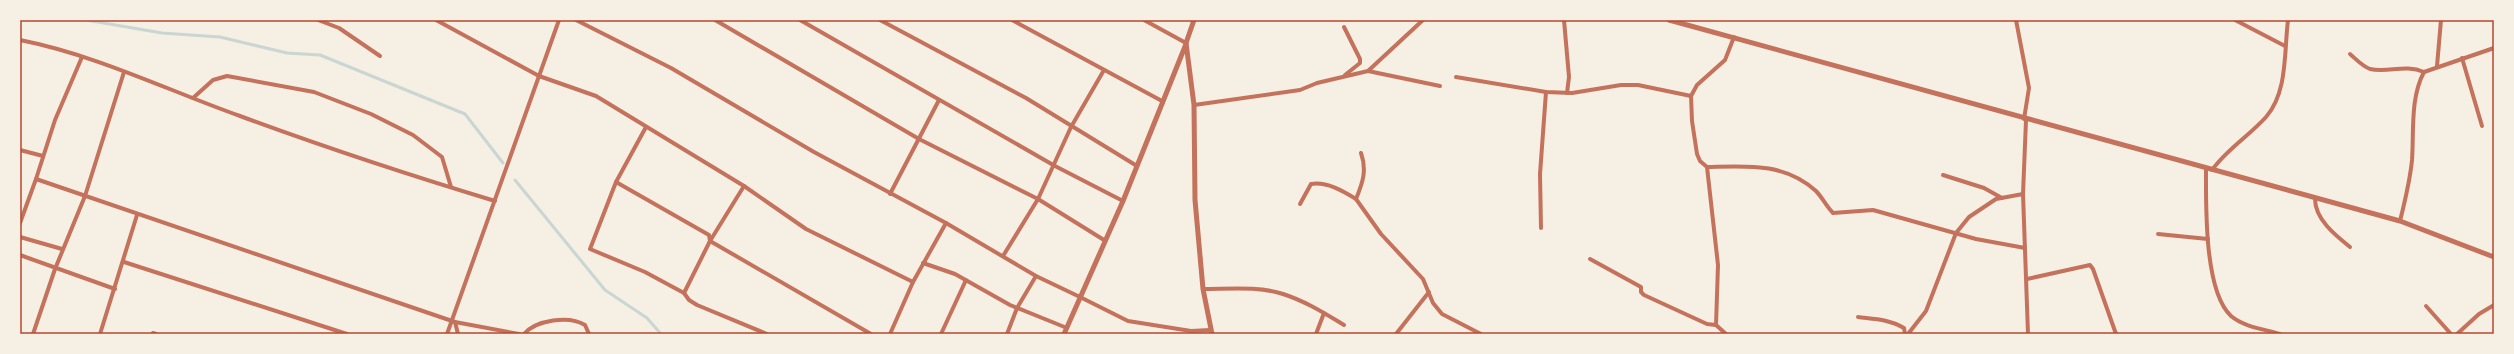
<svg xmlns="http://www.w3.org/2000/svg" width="2514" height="354" viewBox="0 0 2514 354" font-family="Commissioner,sans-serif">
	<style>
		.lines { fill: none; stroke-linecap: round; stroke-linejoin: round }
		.stream { stroke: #c9d6d2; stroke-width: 3 }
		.minor { stroke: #c5725c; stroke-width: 4 }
		.tertiary { stroke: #c5725c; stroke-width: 5 }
		.neatline { fill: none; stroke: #b5482f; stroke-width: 1.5 }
	</style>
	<rect width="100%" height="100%" fill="#f6efe4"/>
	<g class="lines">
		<g class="stream">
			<path d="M86 20 162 33 220 37 287 53 320 55 465 114 503 163"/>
			<path d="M515 180 605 290 647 318 661 334"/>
		</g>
		<g class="minor">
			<path d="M318 20 339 28 380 56"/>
			<path d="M436 20 539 76 596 96 744 186 806 229 913 282 890 334"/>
			<path d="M576 20 671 68 814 152 946 223 1036 276 1080 297 1128 321 1191 331 1210 330"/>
			<path d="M715 20 919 139 1038 199 1104 240"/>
			<path d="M800 20 1055 166 1123 201"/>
			<path d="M880 20 1026 98 1137 166"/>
			<path d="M1012 20 1162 101"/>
			<path d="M1144 20 1186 43"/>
			<path d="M1564 20 1569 77 1567 93"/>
			<path d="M2016 20 2029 88 2024 119"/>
			<path d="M2235 20 2285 46"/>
			<path d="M1344 27 1360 59V63L1345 75"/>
			<path d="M1734 37 1725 60 1697 85 1691 96 1692 121 1697 154 1700 161 1707 167C1746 166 1784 162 1816 191 1822 197 1826 206 1833 213L1873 210 1976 239 2025 248"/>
			<path d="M20 40C96 55 167 90 240 116 324 147 409 175 495 201"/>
			<path d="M2350 54C2356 59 2362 66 2370 69 2388 73 2405 64 2424 72"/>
			<path d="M2462 58 2482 126"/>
			<path d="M2437 66 2441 20"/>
			<path d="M1368 71 1440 86"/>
			<path d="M1456 77 1546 92 1572 93 1621 85H1638L1691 96"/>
			<path d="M193 98 213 80 227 76 314 92 371 114 413 135 442 157 451 187"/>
			<path d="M1194 105 1300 90 1317 83 1368 71 1423 20"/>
			<path d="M2026 120 2023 194 2028 334"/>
			<path d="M20 150 43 156"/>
			<path d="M1361 153C1367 170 1363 182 1356 199L1381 234 1423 279 1433 303 1442 314 1481 334"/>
			<path d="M1707 167 1718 265 1716 325 1726 334"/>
			<path d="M2206 169C2206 205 2204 291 2231 316 2244 327 2264 329 2280 334"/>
			<path d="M2212 170C2227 149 2249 136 2266 117 2288 92 2284 51 2288 20"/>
			<path d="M1943 175 1984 188 2002 198"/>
			<path d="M36 179 55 120 82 57"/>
			<path d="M616 182 646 127"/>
			<path d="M890 194 939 100"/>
			<path d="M2315 199C2315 219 2335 235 2350 247"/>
			<path d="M1300 204 1311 184C1326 181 1343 191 1356 199"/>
			<path d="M2400 221C2405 201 2410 181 2412 160 2414 132 2410 98 2424 72L2494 48"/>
			<path d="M20 223 36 179 455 322 519 334"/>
			<path d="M1541 228 1540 174 1546 92"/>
			<path d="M2158 234 2208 239"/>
			<path d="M20 237 62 249"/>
			<path d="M20 255 115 289"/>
			<path d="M1003 256 1038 199 1071 127 1104 70"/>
			<path d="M1590 259 1641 287V292L1644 295 1707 324 1716 325"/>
			<path d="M124 262 347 334"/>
			<path d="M923 263 955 274 1010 305 1067 328"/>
			<path d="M2027 279 2090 265 2093 269 2116 334"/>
			<path d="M913 282 946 223"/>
			<path d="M1203 289C1229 289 1259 286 1283 294 1305 301 1324 313 1344 325"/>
			<path d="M684 293 710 241 744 186"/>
			<path d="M2426 306 2451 334"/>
			<path d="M1858 317C1874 319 1889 319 1904 328L1905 334"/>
			<path d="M455 322 458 334"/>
			<path d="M153 333 156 334"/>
			<path d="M33 334 55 269 85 196 124 72"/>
			<path d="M100 334 137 215"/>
			<path d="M447 334 559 20"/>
			<path d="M524 334C536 320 569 315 585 325L589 334"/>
			<path d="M767 334 697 305 689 300 684 293 645 272 590 249 616 182 709 235 710 241 871 334"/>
			<path d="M941 334 966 280"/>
			<path d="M1007 334 1017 308 1036 276"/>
			<path d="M1316 334 1324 313"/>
			<path d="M1396 334 1429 292"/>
			<path d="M1908 334 1926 311 1956 233 1969 217 1996 199 2023 194"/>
			<path d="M2457 334 2479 314 2494 305"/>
		</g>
		<g class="tertiary">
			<path d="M1194 20 1186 43 1194 105 1195 200 1203 289 1212 334"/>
			<path d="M1669 20 2400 221 2494 257"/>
			<path d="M1064 334 1123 201 1186 44"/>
		</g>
	</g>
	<rect width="2514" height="354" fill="none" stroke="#f6efe4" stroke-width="42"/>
	<rect x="21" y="21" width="2472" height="312" class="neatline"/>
</svg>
